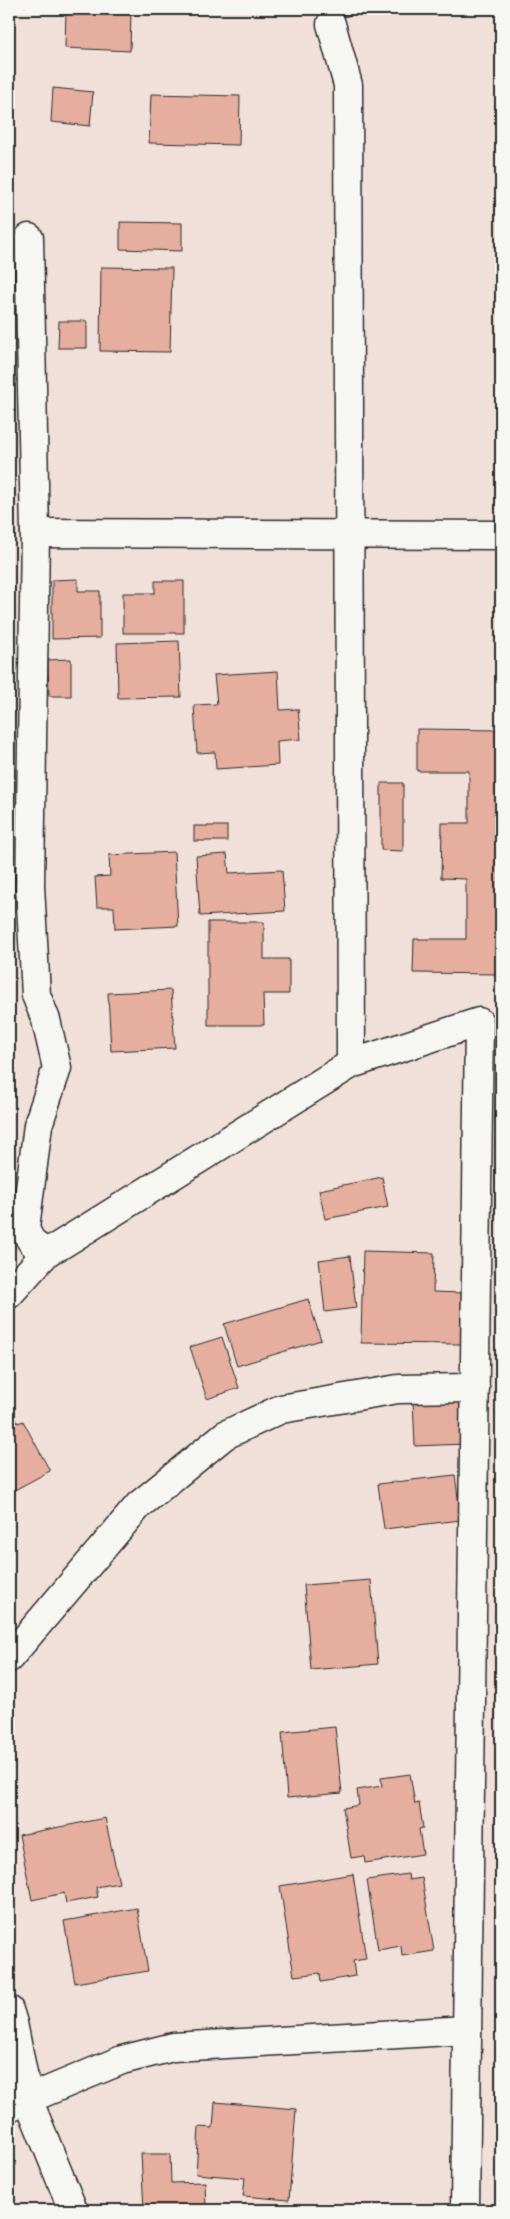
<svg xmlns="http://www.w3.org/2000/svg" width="510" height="2219" viewBox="0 0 510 2219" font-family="Mynerve,sans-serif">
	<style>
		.building { fill: #e6ae9e; stroke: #2b2b2b }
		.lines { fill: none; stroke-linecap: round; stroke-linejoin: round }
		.minor-casing { stroke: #2b2b2b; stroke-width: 31 }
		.minor { stroke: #f6f6f2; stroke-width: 28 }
	</style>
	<rect width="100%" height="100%" fill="#f1e0d9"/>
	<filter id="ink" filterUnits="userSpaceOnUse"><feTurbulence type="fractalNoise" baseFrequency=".02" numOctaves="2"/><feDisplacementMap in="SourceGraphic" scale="10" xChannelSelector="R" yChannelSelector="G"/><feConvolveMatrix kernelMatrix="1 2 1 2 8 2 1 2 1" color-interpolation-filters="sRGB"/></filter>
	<g filter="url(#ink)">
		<g class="building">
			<path d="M66 9 131 12 130 51 65 48Z"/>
			<path d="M342 9H367L345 17Z"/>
			<path d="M53 88 93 92 90 126 51 122Z"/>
			<path d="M151 94 240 96 239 145 149 143Z"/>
			<path d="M120 222 182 223V251L120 249Z"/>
			<path d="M101 267 172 268 170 352 100 351Z"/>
			<path d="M59 321H87V348H58Z"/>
			<path d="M78 579V591H100V638L52 639V580Z"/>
			<path d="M155 581H184V633H123V593H155Z"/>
			<path d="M179 641 181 697 118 698 117 643Z"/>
			<path d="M71 659V696H49L48 660Z"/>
			<path d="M278 671 280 710 298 709 301 739 277 741 278 765 216 769 215 752 197 753 194 705 217 704 214 675Z"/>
			<path d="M417 729 501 730V974L413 973 414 939H466V879L441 878 442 823H469V771H417Z"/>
			<path d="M381 783H403V851L381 850Z"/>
			<rect x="194" y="826" width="33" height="15"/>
			<path d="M174 852 178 926 115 929 114 907H97L95 877 110 876 109 855Z"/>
			<path d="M227 854 229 873 282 870 285 911 200 916 196 856Z"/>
			<path d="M208 922H264V959H289V994H263L264 1025H208Z"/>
			<path d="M171 990 175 1048 111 1051 108 993Z"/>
			<path d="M382 1177 388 1207 325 1219 319 1190Z"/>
			<path d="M363 1251 434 1253 433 1292 462 1293 461 1344 361 1343Z"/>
			<path d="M350 1256 356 1308 325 1312 319 1260Z"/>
			<path d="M308 1299 321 1340 237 1366 224 1324Z"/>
			<path d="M222 1337 239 1388 207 1399 190 1347Z"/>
			<path d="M464 1397 466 1444 415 1446 413 1400Z"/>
			<path d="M11 1411 18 1423 23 1421 50 1471 9 1493V1412Z"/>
			<path d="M455 1475 461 1520 384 1529 378 1484Z"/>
			<path d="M371 1580 378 1664 311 1670 304 1585Z"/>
			<path d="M335 1727 342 1793 287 1798 282 1732Z"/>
			<path d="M410 1774 415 1804 419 1803 423 1828 419 1829 423 1854 365 1863 364 1856 351 1858 343 1808 359 1805 357 1790 382 1786 381 1778Z"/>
			<path d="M105 1818 119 1883 96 1887 98 1897 66 1903 64 1893 32 1900 19 1835Z"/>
			<path d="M353 1874 366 1959 353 1961 355 1976 321 1982 320 1973 294 1976 280 1886Z"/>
			<path d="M408 1874 409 1880 422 1878 434 1951 402 1956 401 1946 378 1950 367 1880Z"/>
			<path d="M137 1908 148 1971 75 1983 64 1921Z"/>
			<path d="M215 2102 296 2109 289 2200 243 2196 245 2178 196 2174 199 2127 213 2128Z"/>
			<path d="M141 2154H170L171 2183 205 2182 206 2208 144 2210Z"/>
		</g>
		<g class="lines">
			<g class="minor-casing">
				<g id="minor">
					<path d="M331 24 348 85 351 1064"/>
					<path d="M29 238 35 533 30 886 36 995 46 1020 57 1068 38 1125 25 1228C30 1241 34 1248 48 1251L59 1246 351 1064 479 1022 465 2210"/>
					<path d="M35 533 501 535"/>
					<path d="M9 1294 48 1251"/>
					<path d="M9 1658 139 1505 225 1435 281 1409 398 1389 475 1388"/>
					<path d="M9 2010 13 2023 28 2099 73 2210"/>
					<path d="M9 2107 122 2060 173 2047 467 2030"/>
				</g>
			</g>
			<use href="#minor" class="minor"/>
		</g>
	</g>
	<rect width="510" height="2219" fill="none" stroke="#f6f6f2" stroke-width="30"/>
	<rect x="15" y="15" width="480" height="2189" fill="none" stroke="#2b2b2b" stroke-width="2" filter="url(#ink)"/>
</svg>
